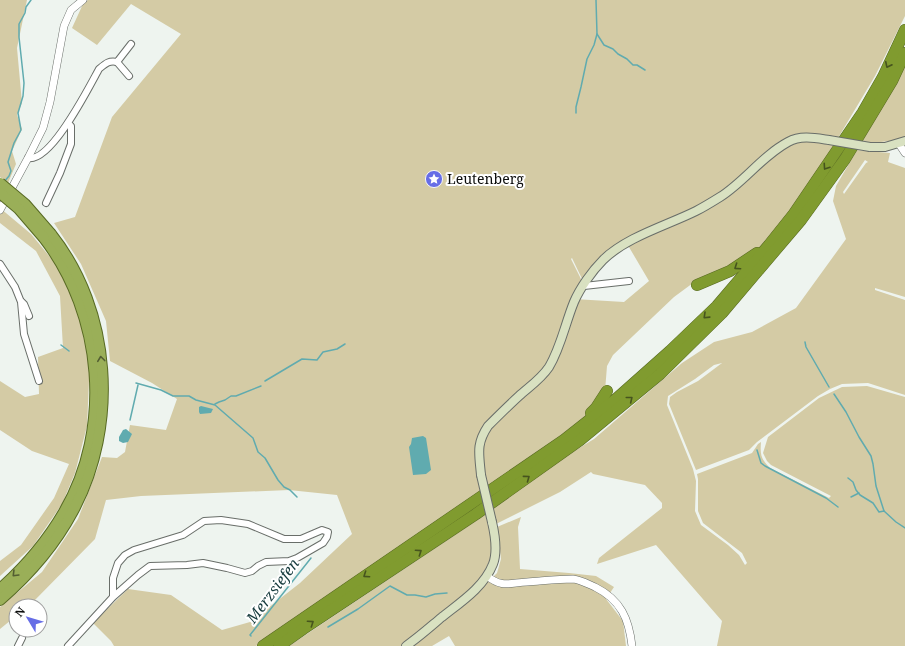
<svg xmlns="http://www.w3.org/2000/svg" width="905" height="646" viewBox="0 0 905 646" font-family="'Noto Serif',serif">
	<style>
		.green { fill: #d4cba5; fill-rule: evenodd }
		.water { fill: #60abaf }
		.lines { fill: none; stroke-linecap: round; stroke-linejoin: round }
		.stream { stroke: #60abaf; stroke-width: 1.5 }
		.minor-casing { stroke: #696e69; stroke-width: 8 }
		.tertiary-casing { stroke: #696e69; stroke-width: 8 }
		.secondary-casing { stroke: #696e69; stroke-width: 10 }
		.trunk-casing { stroke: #576923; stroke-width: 12 }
		.motorway-casing { stroke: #576923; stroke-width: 12 }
		.minor { stroke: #fff; stroke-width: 6 }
		.tertiary { stroke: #fff; stroke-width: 7 }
		.secondary { stroke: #d9e1c1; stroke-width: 8 }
		.trunk { stroke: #9aaf58; stroke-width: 10 }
		.motorway { stroke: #809b2f; stroke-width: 11 }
		.secondary-bridge-casing { stroke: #696e69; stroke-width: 10; stroke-linecap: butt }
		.trunk-bridge-casing { stroke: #576923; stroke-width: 12; stroke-linecap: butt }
		.secondary-bridge { stroke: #d9e1c1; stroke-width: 8 }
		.trunk-bridge { stroke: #9aaf58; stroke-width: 10 }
		.oneway { stroke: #46541e }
		.oneway2 { stroke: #535e32 }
		.labels { text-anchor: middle; stroke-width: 4; stroke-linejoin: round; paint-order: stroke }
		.poi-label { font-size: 14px; fill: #0c0d0c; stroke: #fff; text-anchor: start }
		.water-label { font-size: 15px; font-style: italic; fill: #153a3c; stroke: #fff }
	</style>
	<rect width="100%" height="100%" fill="#eef4ef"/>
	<g class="green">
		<path d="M0 0H27L17 48 22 103 17 115 22 129 12 151 16 164 8 183 0 177Z"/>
		<path d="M88 0H905V16L875 76 826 158 789 213 759 248 747 258 693 283 674 297 613 355 607 366 605 391 591 413 550 444 446 516 256 646H114L111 641 93 623 128 589 171 595 222 630 250 622 300 583 352 534 337 495 289 490 141 496 106 500 95 539 34 601 28 606H16V616L0 629V607L42 572 78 519 102 457 117 458 125 452 130 425 166 430 177 399 152 383 110 361 106 321 81 264 54 223 75 217 112 117 181 34 131 4 97 45 72 28 83 4ZM626 242 649 281 624 302 574 299 583 283 571 259 572 258 584 283Z"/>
		<path d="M905 66V147L897 140 873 143 862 142Z"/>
		<path d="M857 150 890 153 888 162 905 168V297L875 288V290L905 300V395L868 383 842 384 830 389 818 396 757 442 749 450 696 470 669 404 670 397 677 392 698 381 722 363 714 365 695 379 668 396 667 405 693 469 696 481 695 511 701 525 728 545 739 555 745 565 747 563 742 553 703 523 698 511V479L697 474 752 453 758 444 761 442C760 455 761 459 770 468L829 498 831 496 771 465 767 461 763 453 768 437 819 398 842 387 867 386 905 397V646H717L722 621 656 545 597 564 599 558 662 508V503L645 485 593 474 591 472 560 492 496 524 493 508 571 453 594 439 682 363 714 342 752 332 796 308 846 239 833 201 836 186ZM865 160 868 162 866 163 844 194 843 192Z"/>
		<path d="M0 208 31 234 59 268 82 322 90 359 87 426 75 473 62 504 33 546 0 576V561L21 545 54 498 69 464 32 451 0 430V381L25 397 39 394 38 357 63 348 60 296 36 251 0 223Z"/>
		<path d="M486 514 493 544 491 557 485 571 473 587 413 639 402 646H289Z"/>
		<path d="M521 517 518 527 520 569 569 573 596 576 614 587 606 599 623 621 626 646H455L449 636 432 646H414L477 593 497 573 501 559 497 527Z"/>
	</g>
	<g class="water">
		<path d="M201 406 213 409 211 413 200 414 199 412V407Z"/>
		<path d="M126 429 132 434 128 442 123 443 119 441V437L123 430Z"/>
		<path d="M423 436 426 438 431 470 426 474 413 475 409 447 411 444 412 438Z"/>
	</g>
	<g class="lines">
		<g class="stream">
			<path d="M597 34 604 45 613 49 618 54 627 59 633 65H637L645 70"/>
			<path d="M576 113V107L581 87 587 59 594 45 597 34 596 0"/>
			<path d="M4 182 9 176 11 171 8 162 14 143 21 130 18 113 23 96 24 83 19 37V24L25 13 26 7 31 0"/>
			<path d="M805 342 806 347 829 387"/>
			<path d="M61 345 69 351"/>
			<path d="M265 381 302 359 317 360 323 352 337 349 345 344"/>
			<path d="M136 383 161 390 173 396H189L196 400 215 405 253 438 258 452 265 458 278 480 284 487 290 490 297 497"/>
			<path d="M834 394 846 412 859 437 871 456 873 464 876 486 884 511"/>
			<path d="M215 404 219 402 225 400 231 396H236L261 386"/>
			<path d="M130 420 138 385"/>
			<path d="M757 450 761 463 765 466 826 498 838 507"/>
			<path d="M848 478 853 482 856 490 860 495 873 503 879 512 884 511 896 522 905 528"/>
			<path d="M851 497 859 493"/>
			<path d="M328 627 358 609 390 586 407 595H415L426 597 435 594 447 593"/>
			<path d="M251 636 250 635 311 558"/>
		</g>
		<g class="minor-casing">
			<g id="minor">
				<path d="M117 62 129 76"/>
				<path d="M28 158C51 163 89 87 99 69 105 64 109 60 117 62L131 44"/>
				<path d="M46 203 60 173 71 144V126L68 123"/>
				<path d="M0 264 15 287 21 302 24 334 39 381"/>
				<path d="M584 286 629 281"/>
				<path d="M22 302 24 304 29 316"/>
				<path d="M18 646 22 638"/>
				<path d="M68 646 113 597 138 575 150 566 187 565 203 563 227 568 245 573 252 571 258 566 266 562 289 561 297 558 323 543 327 537 328 532 322 530 301 539H284L248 524 221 520 204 521 183 535 134 550 125 555 118 563 113 578V597"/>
			</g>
		</g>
		<g class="tertiary-casing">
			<g id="tertiary">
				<path d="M899 144 905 153"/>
				<path d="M0 210 28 158 43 128 50 102 64 26 71 10 83 0"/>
				<path d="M487 576C502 588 509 583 527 582 542 581 558 579 573 579 581 580 588 584 595 587 621 600 629 619 632 646"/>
			</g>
		</g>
		<g class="secondary-casing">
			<g id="secondary">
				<path d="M870 147H885L905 141"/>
				<path d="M481 475C479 453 476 444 488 426 498 416 508 406 519 396 529 387 541 379 549 367 561 347 565 324 574 302 580 288 592 271 603 260 626 237 668 225 696 211 704 207 712 202 720 197 744 182 762 156 788 142 801 135 815 138 829 140"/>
				<path d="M406 646C419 637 430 627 442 617 461 602 484 587 493 564 498 551 495 535 492 522"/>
			</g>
		</g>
		<g class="trunk-casing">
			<g id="trunk">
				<path d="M0 589C25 567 47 541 64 512 113 428 103 315 44 238"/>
				<path d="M0 600C29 575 55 545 73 511 119 425 112 311 51 234"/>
			</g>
		</g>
		<g class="motorway-casing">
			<g id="motorway">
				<path d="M697 285 730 271 757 253"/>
				<path d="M591 413 596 408 607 391"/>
				<path d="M263 646 564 440 616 399 670 351 717 306 769 245 793 215 863 112 883 77 905 30"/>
				<path d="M279 646 303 629 476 514 580 440 660 374 722 313 801 220 845 159 892 81 905 53"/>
			</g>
		</g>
		<use href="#minor" class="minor"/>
		<use href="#tertiary" class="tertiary"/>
		<use href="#secondary" class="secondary"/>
		<use href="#trunk" class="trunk"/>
		<use href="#motorway" class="motorway"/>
		<g class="secondary-bridge-casing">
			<g id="secondary-bridge">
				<path d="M829 140 870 147"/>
				<path d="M481 475 492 522"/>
			</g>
		</g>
		<g class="trunk-bridge-casing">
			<g id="trunk-bridge">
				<path d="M0 183 25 204 51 234"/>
				<path d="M0 193 19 209 44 238"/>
			</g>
		</g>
		<use href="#secondary-bridge" class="secondary-bridge"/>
		<use href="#trunk-bridge" class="trunk-bridge"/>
	</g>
	<defs><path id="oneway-chevron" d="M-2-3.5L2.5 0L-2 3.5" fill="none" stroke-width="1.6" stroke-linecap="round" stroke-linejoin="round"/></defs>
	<g class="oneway">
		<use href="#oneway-chevron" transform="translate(888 65) rotate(116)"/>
		<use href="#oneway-chevron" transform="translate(826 167) rotate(124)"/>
		<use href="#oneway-chevron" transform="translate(737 267) rotate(146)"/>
		<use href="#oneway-chevron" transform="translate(706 316) rotate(136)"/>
		<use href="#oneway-chevron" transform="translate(630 399) rotate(-39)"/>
		<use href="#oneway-chevron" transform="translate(527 478) rotate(-36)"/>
		<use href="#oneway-chevron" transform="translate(419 552) rotate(-34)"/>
		<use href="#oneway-chevron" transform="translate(366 575) rotate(146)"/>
		<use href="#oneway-chevron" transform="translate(311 623) rotate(-34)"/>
	</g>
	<g class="oneway2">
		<use href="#oneway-chevron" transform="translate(101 359) rotate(-97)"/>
		<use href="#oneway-chevron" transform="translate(15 574) rotate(135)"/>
	</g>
	<defs>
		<g id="sight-disc" transform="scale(0.9)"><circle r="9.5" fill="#666de6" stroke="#fff"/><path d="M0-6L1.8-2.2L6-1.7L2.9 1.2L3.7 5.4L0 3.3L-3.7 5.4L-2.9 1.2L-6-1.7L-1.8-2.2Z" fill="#fff"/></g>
	</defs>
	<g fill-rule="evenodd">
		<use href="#sight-disc" x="434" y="179"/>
	</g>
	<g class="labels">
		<g class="poi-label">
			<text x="447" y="184">Leutenberg</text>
		</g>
		<g class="water-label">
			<text transform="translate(273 591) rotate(-53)" y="5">Merzsiefen</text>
		</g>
	</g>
	<g transform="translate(28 618) rotate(308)"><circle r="19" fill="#ffffff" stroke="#9e9e9e"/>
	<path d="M0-3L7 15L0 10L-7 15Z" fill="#666de6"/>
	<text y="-6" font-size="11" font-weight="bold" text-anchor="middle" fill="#0c0d0c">N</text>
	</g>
</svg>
